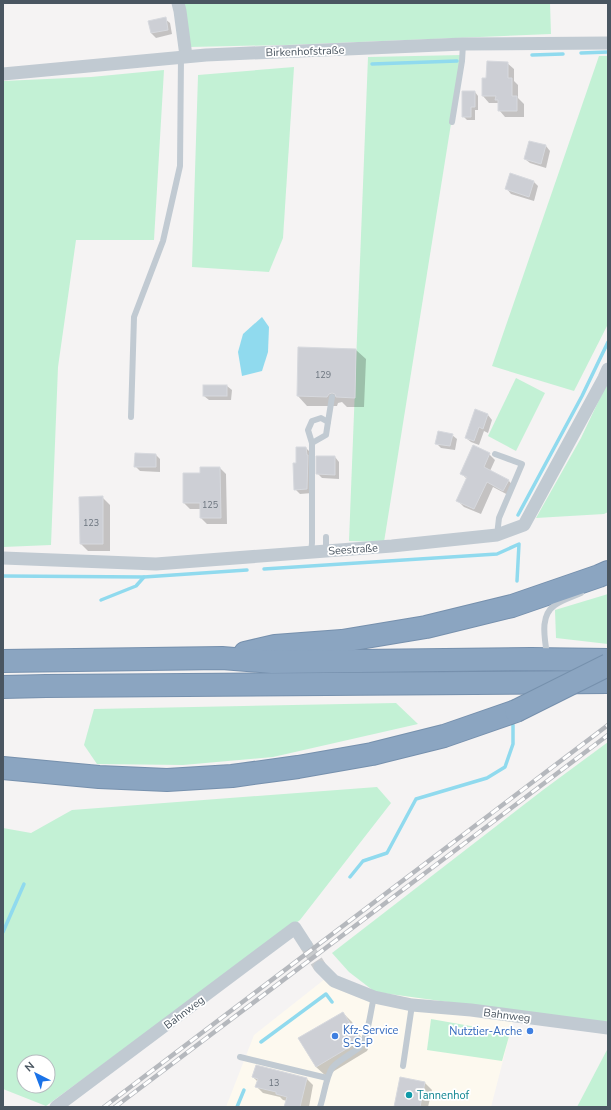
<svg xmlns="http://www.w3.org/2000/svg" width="611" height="1110" viewBox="0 0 611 1110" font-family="'Nunito Sans',sans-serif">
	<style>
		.commercial { fill: #fdf9ef }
		.green { fill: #c3f1d5; fill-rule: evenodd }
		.water { fill: #90daee }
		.shadow { fill: #0003 }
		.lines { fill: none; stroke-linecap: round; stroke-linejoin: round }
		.stream { stroke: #90daee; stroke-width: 3.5 }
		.building { fill: #cdcfd5; stroke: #d7d9de }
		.minor-tunnel { stroke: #caccce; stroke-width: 13; stroke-dasharray: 13 6; stroke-linecap: butt }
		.motorway-casing { stroke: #7690ad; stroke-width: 24 }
		.service { stroke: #c1cad2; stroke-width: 6 }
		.minor { stroke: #c1cad2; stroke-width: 13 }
		.motorway { stroke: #8ba5c1; stroke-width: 22 }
		.rail-casing { stroke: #b5b8bd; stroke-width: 4.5 }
		.rail { stroke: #fff; stroke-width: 3; stroke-dasharray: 9; stroke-linecap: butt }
		.motorway-bridge-casing { stroke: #7690ad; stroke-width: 24; stroke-linecap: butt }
		.motorway-bridge { stroke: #8ba5c1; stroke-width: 22 }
		.shop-dot { fill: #3f7fe0; stroke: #fff; stroke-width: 1.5 }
		.culture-dot { fill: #0f9aa8; stroke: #fff; stroke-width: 1.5 }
		.labels { text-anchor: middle; stroke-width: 3.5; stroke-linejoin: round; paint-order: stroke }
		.number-label { font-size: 9px; fill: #6b747e }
		.street-label { font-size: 11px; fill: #4a5661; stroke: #fff }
		.shop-label { font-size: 11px; fill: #366cbe; stroke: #fff; text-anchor: start }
		.culture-label { font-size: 11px; fill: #0d838f; stroke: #fff; text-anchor: start }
	</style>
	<rect width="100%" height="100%" fill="#f5f3f3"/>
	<path class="commercial" d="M330 975 375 992 515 1011 513 1022 491 1107H226L254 1035Z"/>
	<g class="green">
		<path d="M181 3H550L551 34 286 45 189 47Z"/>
		<path d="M462 55 384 542 349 541 368 57Z"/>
		<path d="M599 56H608V324L574 391 492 366Z"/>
		<path d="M294 67 283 238 269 272 192 267 198 75Z"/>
		<path d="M164 70 154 240H76L58 367 51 545 3 547V81L91 77Z"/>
		<path d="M516 378 545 393 516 451 488 436Z"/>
		<path d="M608 381V512L604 514 536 518 581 438Z"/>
		<path d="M608 594V644L556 638 555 610Z"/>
		<path d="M396 703 418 724 273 757 183 765 97 764 84 745 94 709Z"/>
		<path d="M608 742V1024L375 992 349 972 332 953 543 790Z"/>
		<path d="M377 787 391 803 300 920 46 1106 3 1089V828L31 833 72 810ZM24 1062H48V1086H24Z"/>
		<path d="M431 1019 510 1033 502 1061 427 1050Z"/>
		<path d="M608 1048V1107H577Z"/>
	</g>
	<path class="water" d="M262 317 269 327 268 352 262 371 242 376 238 352 243 334Z"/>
	<g class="shadow">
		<path d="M165 19 170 23 172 34 156 38 151 33 149 22Z"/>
		<path d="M507 63 514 69V81L518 85V98L524 104V117H505L499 110V103H489L483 96V79H487Z"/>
		<path d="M475 92 478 96V110H475V120H467L463 116Z"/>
		<path d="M530 142 546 146 550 151 546 168 530 163 525 159Z"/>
		<path d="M534 182 538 186 534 201 511 194 507 189Z"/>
		<path d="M299 348 356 350 366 359 364 407H347L342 402 338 403 337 406H307L298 396Z"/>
		<path d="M227 386 232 390 231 400H209L204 396Z"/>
		<path d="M476 411 488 415 492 420 488 433 484 431 479 445 471 442 466 438Z"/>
		<path d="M452 435 457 439 455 450 441 448 436 443Z"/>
		<path d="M306 448 311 453 312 493 300 494 295 489 297 464Z"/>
		<path d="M489 454 495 460 490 471 509 481 514 487 510 496 493 487 481 514 464 507 458 501 467 479 462 474Z"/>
		<path d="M156 455 160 459V472L140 471 135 466Z"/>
		<path d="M335 457 339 462V479L322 478 318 474Z"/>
		<path d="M220 468 226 474 227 524H207L201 518V509H190L184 503 201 474Z"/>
		<path d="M102 497 110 505V551H88L81 544Z"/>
		<path d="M343 1013 352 1022 368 1049 367 1051 326 1076 316 1067 299 1039Z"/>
		<path d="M253 1077 307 1079 313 1085 309 1107H285L287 1101 283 1100 280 1097 263 1093 257 1087 258 1082Z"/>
		<path d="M425 1083 432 1090 428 1107H395Z"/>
	</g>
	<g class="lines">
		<g class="stream">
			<path d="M581 53 608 52"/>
			<path d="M532 55 563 54"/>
			<path d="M372 64 457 61"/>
			<path d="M518 515 582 396 608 342"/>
			<path d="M264 569 497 554 519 544 517 581"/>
			<path d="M3 576 144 577"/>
			<path d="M101 600 136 586 144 577 247 570"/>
			<path d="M350 877 363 861 387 853 416 799 487 778 505 767 513 744V725"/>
			<path d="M3 932 24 884"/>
			<path d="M261 1042 326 994 332 1002"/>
			<path d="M237 1107 244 1090"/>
		</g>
	</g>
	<g class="building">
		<path d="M166 17 168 30 151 33 148 21Z"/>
		<path d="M487 61 508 62V78H512V96H517V111H498V100H495L496 96H482V78H486Z"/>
		<path d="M462 91H475V107H471V117H462Z"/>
		<path d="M529 141 546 145 541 164 524 159Z"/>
		<path d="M510 173 534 181 529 197 505 189Z"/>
		<path d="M298 347 356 349 355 398 336 397 335 394 332 393 329 394 327 397 297 396Z"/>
		<rect x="203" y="385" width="24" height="11"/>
		<path d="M475 409 488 414 483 429 479 427 474 441 465 438Z"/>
		<path d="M438 431 453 434 450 446 435 444Z"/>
		<path d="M473 445 490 453 484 467 509 480 503 491 487 482 474 509 456 501 467 477 460 474Z"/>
		<path d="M296 447H306L307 455H308L307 489 294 490 293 463H296Z"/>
		<path d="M135 453 156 454V467H134Z"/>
		<path d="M316 456H335V475L316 474Z"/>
		<path d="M200 467H220L221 518H200V503H183V473H200Z"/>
		<path d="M103 496V544H80L79 497Z"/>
		<path d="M343 1012 359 1038V1040L358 1042 316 1067 298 1038Z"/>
		<path d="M256 1065 307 1078 300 1107H284L287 1097 276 1094V1092L255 1087 258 1079 252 1077Z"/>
		<path d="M400 1077 425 1082 420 1107H394Z"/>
	</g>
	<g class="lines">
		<path class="minor-tunnel" d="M306 945 320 967"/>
		<g class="motorway-casing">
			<g id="motorway">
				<path d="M245 653 275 646 342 641 426 627 512 606 599 576 608 572"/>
				<path d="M3 661 222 658 272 662 531 659 608 660"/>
				<path d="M3 687 46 686 608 682"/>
				<path d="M3 768 99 777 167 780 232 776 298 767 372 754 444 736 516 711"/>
			</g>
		</g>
		<g class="service">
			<path d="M452 122 462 61 463 44"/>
			<path d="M131 417 134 317 163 241 180 166 181 57"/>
			<path d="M328 422 332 397"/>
			<path d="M495 454 522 464 499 518 497 535"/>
			<path d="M326 537V551"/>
			<path d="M311 552 312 543V443L308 430 312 421 321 418 328 422 326 435 312 443"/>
			<path d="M547 655C545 639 539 616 555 605 562 600 572 597 581 593"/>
			<path d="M240 1057 327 1078"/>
			<path d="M403 1066 412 1005"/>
			<path d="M320 1107C324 1096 326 1077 332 1068 337 1061 353 1053 360 1047 369 1033 370 1013 374 997"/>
		</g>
		<g class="minor">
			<path d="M178 3 180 11 186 56"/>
			<path d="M3 74 206 55 463 44 608 43"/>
			<path d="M3 558 156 564 392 546 497 535 524 525 604 378 608 369"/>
			<path d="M320 967 334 981 374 997 412 1005 471 1010 608 1028"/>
			<path d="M56 1107 295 928 306 945"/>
		</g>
		<use href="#motorway" class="motorway"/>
		<g class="rail-casing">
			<g id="rail">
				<path d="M104 1107 608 725"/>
				<path d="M115 1107 608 735"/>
			</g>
		</g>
		<use href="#rail" class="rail"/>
		<g class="motorway-bridge-casing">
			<path id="motorway-bridge" d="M516 711 608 665"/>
		</g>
		<use href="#motorway-bridge" class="motorway-bridge"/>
	</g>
	<g class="shop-dot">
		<circle cx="530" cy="1031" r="4"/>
		<circle cx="335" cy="1036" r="4"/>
	</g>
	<circle class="culture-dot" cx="409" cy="1095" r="4"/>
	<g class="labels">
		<g class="number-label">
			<text x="323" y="378">129</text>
			<text x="210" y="508">125</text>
			<text x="91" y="526">123</text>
			<text x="274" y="1086">13</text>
		</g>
		<g class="street-label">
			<text transform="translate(305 51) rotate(-2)" y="4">Birkenhofstraße</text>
			<text transform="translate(353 549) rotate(-4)" y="4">Seestraße</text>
			<text transform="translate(184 1012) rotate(-37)" y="4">Bahnweg</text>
			<text transform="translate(507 1015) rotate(7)" y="4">Bahnweg</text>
		</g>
		<g class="shop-label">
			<text x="343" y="1034">Kfz-Service<tspan x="343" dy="13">S-S-P</tspan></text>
			<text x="522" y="1035" text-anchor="end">Nutztier-Arche</text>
		</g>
		<g class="culture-label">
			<text x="417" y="1099">Tannenhof</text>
		</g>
	</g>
	<rect width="611" height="1110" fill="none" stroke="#4a5661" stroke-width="8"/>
	<g transform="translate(36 1074) rotate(318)"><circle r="19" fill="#ffffff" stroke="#b7bbc0"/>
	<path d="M0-3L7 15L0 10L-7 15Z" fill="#1a73e8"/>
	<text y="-6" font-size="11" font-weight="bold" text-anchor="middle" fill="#4a5661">N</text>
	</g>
</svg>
